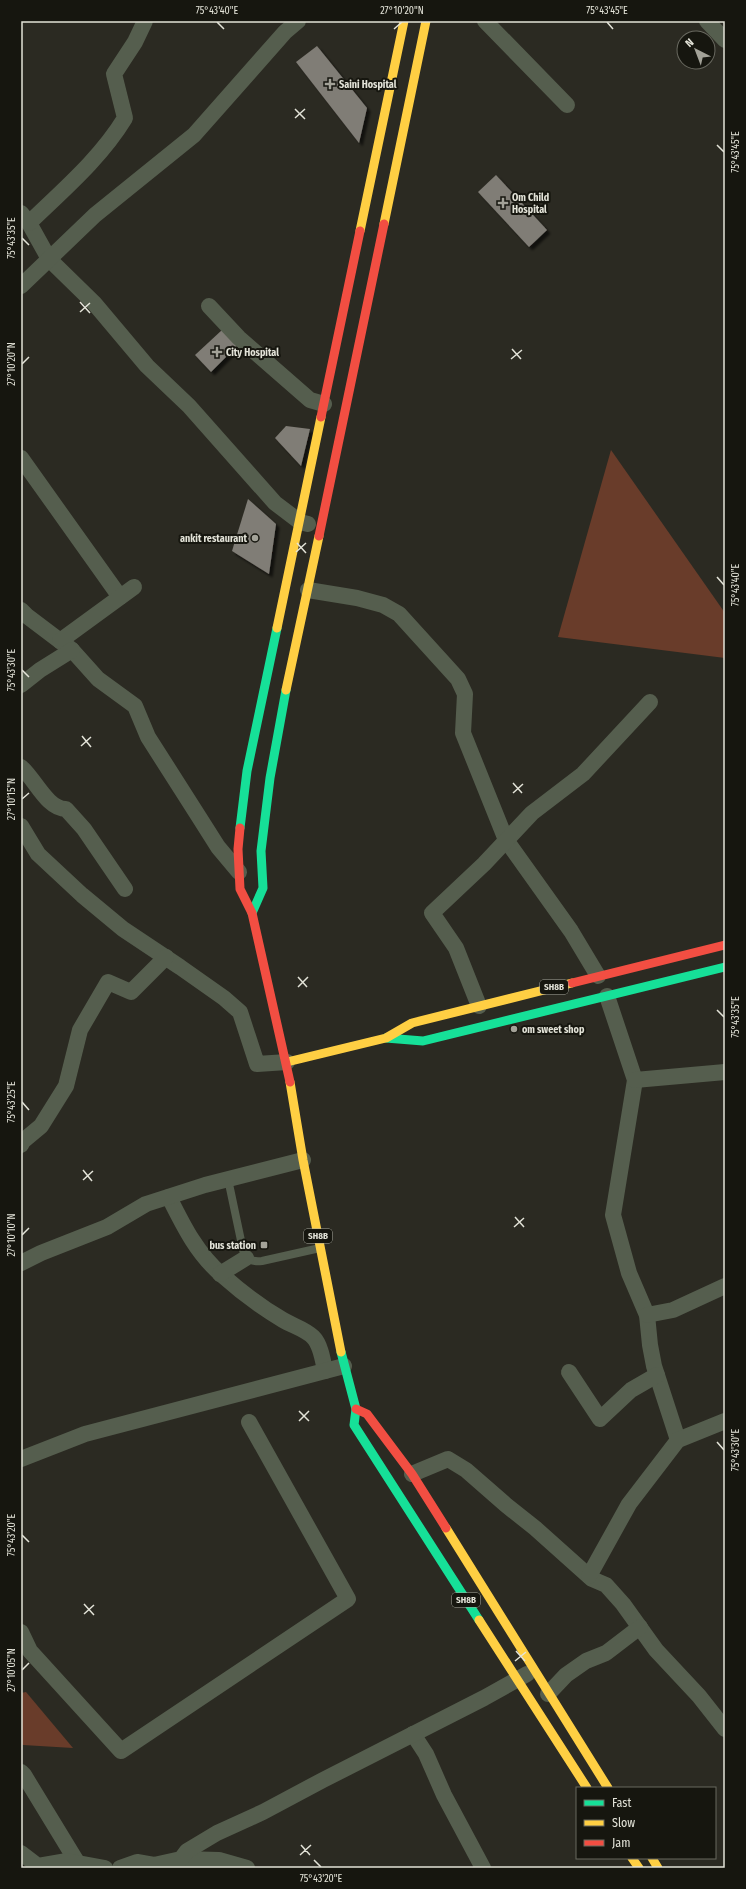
<svg xmlns="http://www.w3.org/2000/svg" width="746" height="1889" viewBox="0 0 746 1889" font-family="'Fira Sans Condensed',sans-serif">
	<style>
		.green { fill: #693c2a }
		.building { fill: #807d76; filter: url(#shadow) }
		.lines { fill: none; stroke-linecap: round; stroke-linejoin: round }
		.lane { stroke: #555e4e; stroke-width: 8 }
		.street { stroke: #555e4e; stroke-width: 16 }
		.fast { stroke: #16e098; stroke-width: 9 }
		.slow { stroke: #ffcf43; stroke-width: 9 }
		.jam { stroke: #f24e42; stroke-width: 9 }
		.ticks { fill: none; stroke: #e3e3d8; stroke-width: 1.5 }
		.poi-dot { fill: #a3a298; stroke: #16160f; stroke-width: 1.5 }
		.labels { text-anchor: middle; stroke-width: 4; stroke-linejoin: round; paint-order: stroke }
		.shield { fill: #16160f; stroke: #a6a69c; stroke-width: 1 }
		.shield-label { font-size: 9px; font-weight: bold; fill: #e3e3d8 }
		.poi-label { font-size: 10px; font-weight: bold; fill: #e3e3d8; stroke: #16160f; text-anchor: start }
		.neatline { fill: none; stroke: #e3e3d8; stroke-width: 1.5 }
		.ticks-label { font-size: 10px; text-anchor: middle; fill: #e3e3d8 }
	</style>
	<defs>
		<filter id="shadow"><feDropShadow dx="3.5" dy="3.5" stdDeviation="1" flood-color="#0009"/></filter>
	</defs>
	<rect width="100%" height="100%" fill="#2b2a22"/>
	<g class="green">
		<path d="M611 450 725 613V658L558 637Z"/>
		<path d="M26 1692 73 1748 23 1745 21 1743V1693Z"/>
	</g>
	<g class="building">
		<path d="M317 46 367 108 359 143 296 62Z"/>
		<path d="M496 175 547 230 529 247 478 192Z"/>
		<path d="M222 330 237 346 211 372 195 355Z"/>
		<path d="M286 426 310 429 301 466 275 438Z"/>
		<path d="M248 499 276 524 269 574 232 551Z"/>
	</g>
	<g class="lines">
		<path class="lane" d="M228 1179 243 1250C247 1260 252 1262 262 1261L320 1248"/>
		<g class="street">
			<path d="M485 21 567 105"/>
			<path d="M707 21 725 40"/>
			<path d="M21 213 29 223 49 259 94 303 147 366 189 406 275 503 300 522 308 524"/>
			<path d="M29 223C63 190 100 159 125 118L114 74 135 42 145 21"/>
			<path d="M21 286 95 215 194 135 285 32 298 21"/>
			<path d="M209 306 239 338 310 400 324 404"/>
			<path d="M21 458 120 597"/>
			<path d="M308 590 357 598 383 605 399 614 458 679 465 694 463 733 506 840 571 931 598 976"/>
			<path d="M21 610 27 616 72 650 98 679 135 706 148 737 199 817 218 847 239 872"/>
			<path d="M60 641 134 587"/>
			<path d="M21 685 40 670 72 650"/>
			<path d="M21 767C35 779 47 809 66 809L84 829 125 889"/>
			<path d="M21 826 38 854 82 895 123 929 180 967 224 998 240 1012 257 1064 287 1062"/>
			<path d="M607 996 635 1080 613 1215 629 1273 647 1315 650 1345 654 1366 678 1440"/>
			<path d="M479 1006 456 948 432 913 484 864 532 813 583 774 650 702"/>
			<path d="M635 1080 725 1072"/>
			<path d="M21 1145 23 1141 41 1126 66 1086 80 1030 108 982 131 992 166 957"/>
			<path d="M169 1197C183 1225 197 1254 222 1275 241 1292 261 1307 283 1320 293 1326 305 1329 313 1337 321 1345 323 1361 325 1371"/>
			<path d="M21 1263 41 1253 107 1227 146 1204 205 1185 303 1160"/>
			<path d="M220 1274 246 1258"/>
			<path d="M647 1315 673 1310 725 1286"/>
			<path d="M569 1372 600 1419 631 1390 657 1375"/>
			<path d="M21 1459 85 1434 344 1366"/>
			<path d="M412 1474 448 1459 466 1470 506 1505 535 1528 592 1579 606 1585 623 1604 656 1650 699 1696 725 1729"/>
			<path d="M589 1576 629 1504 678 1440 725 1421"/>
			<path d="M21 1632 30 1651 121 1751 348 1599 249 1422"/>
			<path d="M548 1694 566 1675 586 1661 606 1653 640 1627"/>
			<path d="M413 1734 426 1754 444 1795 483 1868"/>
			<path d="M21 1772 24 1775 77 1862"/>
			<path d="M21 1853 38 1866 67 1861 105 1868"/>
			<path d="M183 1866 181 1859 219 1860 247 1868"/>
			<path d="M120 1868 137 1862 154 1865 181 1859 187 1851 217 1833 263 1812 323 1780 484 1698 527 1674"/>
		</g>
		<g class="fast">
			<path d="M240 828 247 771 277 628"/>
			<path d="M252 913 263 888 261 851 270 778 286 690"/>
			<path d="M386 1038 423 1041 725 967"/>
			<path d="M341 1352 356 1409 354 1425 479 1620"/>
		</g>
		<g class="slow">
			<path d="M384 224 426 21"/>
			<path d="M360 231 404 21"/>
			<path d="M277 628 321 417"/>
			<path d="M286 690 319 536"/>
			<path d="M287 1062 386 1038 412 1023 572 983"/>
			<path d="M290 1082 303 1160 341 1352"/>
			<path d="M446 1528 608 1788"/>
			<path d="M479 1620 587 1788"/>
			<path d="M632 1858 639 1868"/>
			<path d="M652 1858 658 1868"/>
		</g>
		<g class="jam">
			<path d="M321 417 360 231"/>
			<path d="M319 536 384 224"/>
			<path d="M240 828 238 849 240 889 252 913 290 1082"/>
			<path d="M572 983 725 945"/>
			<path d="M356 1409 367 1414 412 1474 446 1528"/>
		</g>
	</g>
	<path class="ticks" d="M217 22 224 29M607 22 613 29M394 29 402 22M295 109 305 119M295 118 305 109M717 145 724 152M22 238 29 245M80 302 90 313M80 312 90 303M512 349 521 359M511 359 522 350M22 364 29 357M297 543 306 553M296 552 306 543M717 577 724 585M22 670 29 677M82 736 91 747M81 746 91 737M513 783 522 793M513 793 523 784M22 799 29 793M298 977 307 987M298 987 308 977M717 1010 724 1017M22 1102 29 1110M83 1170 92 1181M83 1180 93 1171M515 1217 524 1227M514 1227 524 1218M22 1235 29 1228M299 1411 309 1421M299 1421 309 1411M717 1442 724 1450M22 1535 29 1542M84 1604 94 1615M84 1614 94 1605M516 1651 525 1661M515 1661 526 1652M22 1670 29 1663M301 1845 310 1855M300 1855 311 1845M314 1860 321 1867"/>
	<g class="poi-dot">
		<path d="M328 78h4v4h4v4h-4v4h-4v-4h-4v-4h4z"/>
		<path d="M501 197h4v4h4v4h-4v4h-4v-4h-4v-4h4z"/>
		<path d="M215 346h4v4h4v4h-4v4h-4v-4h-4v-4h4z"/>
		<circle cx="255" cy="538" r="4"/>
		<circle cx="514" cy="1029" r="4"/>
		<rect x="260" y="1241" width="8" height="8" rx="2"/>
	</g>
	<g class="labels">
		<g class="shield">
			<rect x="540" y="980" width="28" height="14" rx="3"/>
			<rect x="304" y="1229" width="28" height="14" rx="3"/>
			<rect x="452" y="1593" width="28" height="14" rx="3"/>
		</g>
		<g class="shield-label">
			<text x="554" y="990">SH8B</text>
			<text x="318" y="1239">SH8B</text>
			<text x="466" y="1603">SH8B</text>
		</g>
		<g class="poi-label">
			<text x="339" y="88">Saini Hospital</text>
			<text x="512" y="201">Om Child<tspan x="512" dy="12">Hospital</tspan></text>
			<text x="226" y="356">City Hospital</text>
			<text x="247" y="542" text-anchor="end">ankit restaurant</text>
			<text x="522" y="1033">om sweet shop</text>
			<text x="256" y="1249" text-anchor="end">bus station</text>
		</g>
	</g>
	<rect width="746" height="1889" fill="none" stroke="#16160f" stroke-width="44"/>
	<rect x="576" y="1787" width="140" height="72" fill="#16160f" stroke="#68685f"/>
	<rect x="584" y="1800" width="20" height="6" fill="#16e098" stroke="#68685f"/>
	<text x="612" y="1807" font-size="12" fill="#e3e3d8">Fast</text>
	<rect x="584" y="1820" width="20" height="6" fill="#ffcf43" stroke="#68685f"/>
	<text x="612" y="1827" font-size="12" fill="#e3e3d8">Slow</text>
	<rect x="584" y="1840" width="20" height="6" fill="#f24e42" stroke="#68685f"/>
	<text x="612" y="1847" font-size="12" fill="#e3e3d8">Jam</text>
	<g transform="translate(696 50) rotate(318)"><circle r="19" fill="#16160f" stroke="#68685f"/>
	<path d="M0-3L7 15L0 10L-7 15Z" fill="#a3a298"/>
	<text y="-6" font-size="11" font-weight="bold" text-anchor="middle" fill="#e3e3d8">N</text>
	</g>
	<rect x="22" y="22" width="702" height="1845" class="neatline"/>
	<g class="ticks-label">
		<text x="217" y="14">75°43'40"E</text>
		<text x="402" y="14">27°10'20"N</text>
		<text x="607" y="14">75°43'45"E</text>
		<text transform="translate(735 152) rotate(-90)" y="4">75°43'45"E</text>
		<text transform="translate(11 238) rotate(-90)" y="4">75°43'35"E</text>
		<text transform="translate(11 364) rotate(-90)" y="4">27°10'20"N</text>
		<text transform="translate(735 585) rotate(-90)" y="4">75°43'40"E</text>
		<text transform="translate(11 670) rotate(-90)" y="4">75°43'30"E</text>
		<text transform="translate(11 799) rotate(-90)" y="4">27°10'15"N</text>
		<text transform="translate(735 1017) rotate(-90)" y="4">75°43'35"E</text>
		<text transform="translate(11 1102) rotate(-90)" y="4">75°43'25"E</text>
		<text transform="translate(11 1235) rotate(-90)" y="4">27°10'10"N</text>
		<text transform="translate(735 1450) rotate(-90)" y="4">75°43'30"E</text>
		<text transform="translate(11 1535) rotate(-90)" y="4">75°43'20"E</text>
		<text transform="translate(11 1670) rotate(-90)" y="4">27°10'05"N</text>
		<text x="321" y="1882">75°43'20"E</text>
	</g>
</svg>
